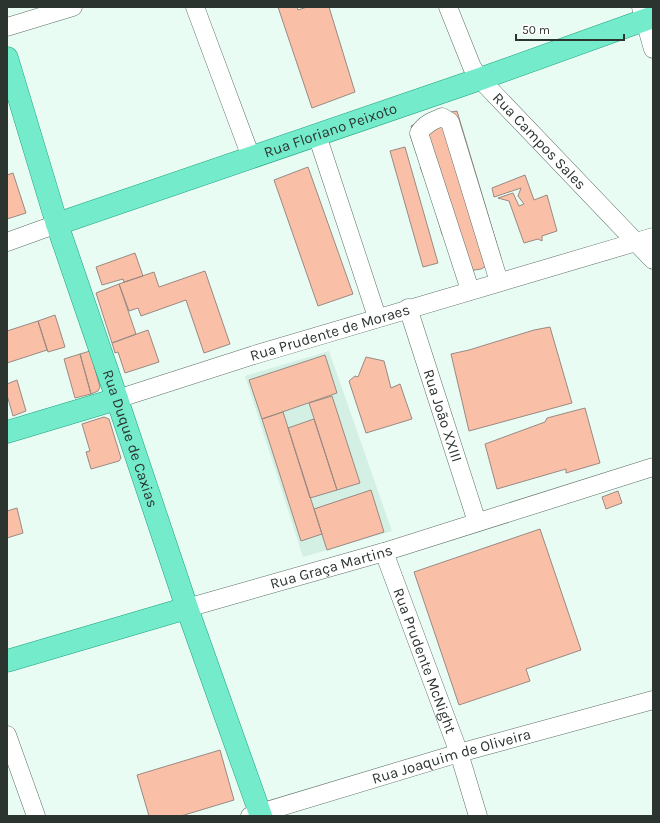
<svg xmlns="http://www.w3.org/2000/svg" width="660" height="823" viewBox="0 0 660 823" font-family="Karla,sans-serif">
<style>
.built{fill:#d4efe3}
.building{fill:#f9c0a7;stroke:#9a8982}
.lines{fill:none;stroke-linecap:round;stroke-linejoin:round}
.minor-casing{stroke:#5e6f67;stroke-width:19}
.major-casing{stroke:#1fa27e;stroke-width:23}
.minor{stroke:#fff;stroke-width:18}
.major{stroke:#74ebcb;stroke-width:22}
.labels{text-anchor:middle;stroke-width:4;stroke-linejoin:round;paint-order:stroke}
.street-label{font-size:15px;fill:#2c3430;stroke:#fff}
</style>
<rect width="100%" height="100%" fill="#e8fcf3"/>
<path class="built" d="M329,351L392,531L303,557L245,376Z"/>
<path class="building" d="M278,7H297L298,10L307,7H329L355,92L312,108Z
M457,111L501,258L481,269L456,273L446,240L442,234L429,188L420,167L424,164L417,155L410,135L413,132L411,126L433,115Z
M405,147L438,263L423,267L390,151Z
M308,167L353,294L318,306L274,180Z
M13,173L26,213L7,219V175Z
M525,175L534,200L547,195L557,231L542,236V241L538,239L524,243L509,201L498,198L513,193L519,206L524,204L518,196L521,188L494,197L492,188Z
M135,253L143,276L124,282L123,279L102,285L96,267Z
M205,271L230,344L204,353L186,300L141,316L138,308L129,311L119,284L154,272L159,287Z
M119,284L136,334L112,343L96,293Z
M55,315L65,347L48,352L38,321Z
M38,321L47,350L7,363V331Z
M550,327L572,403L469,431L451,354L469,350L534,330Z
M148,330L159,362L125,373L118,352L115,353L112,343Z
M90,351L100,387L98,391L91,394L80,354Z
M80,354L91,394L75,398L64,359Z
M325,355L337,393L262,419L249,380Z
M366,357L384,361L391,388L400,384L412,419L366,433L349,381L355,376L358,377Z
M17,380L26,411L13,416L7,395V384Z
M332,396L360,483L337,490L309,403Z
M585,408L600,463L566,473V469L497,489L485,444L545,422L547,418Z
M283,412L322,534L301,541L262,419Z
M104,417L109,419L121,458L119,461L91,469L86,452L90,451L82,424Z
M314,419L337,490L310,498L288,428Z
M371,490L384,532L327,550L314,509Z
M618,491L622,503L606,509L602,497Z
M17,508L23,533L7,538V511Z
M540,529L581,650L526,669L530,681L459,705L414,572Z
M220,750L234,800L181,816H149L137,775Z"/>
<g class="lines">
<g class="minor-casing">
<g id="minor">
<path d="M195,7L251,157"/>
<path id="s1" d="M448,7L472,67L480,79L653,260"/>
<path d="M641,7L653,49"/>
<path d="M7,27L73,7"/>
<path d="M317,135L377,317"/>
<path d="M7,242L57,224"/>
<path d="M470,290L419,133C425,124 432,121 442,117L450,122L499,282"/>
<path id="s2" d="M408,308L477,522"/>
<path id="s3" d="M117,399L254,355L653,237"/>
<path id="s4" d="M384,552L459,753L478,816"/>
<path id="s5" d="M187,608L384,552L653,467"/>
<path d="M7,735L36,816"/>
<path id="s6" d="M250,816L459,753L653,700"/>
</g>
</g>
<g class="major-casing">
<g id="major">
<path id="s7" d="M7,58L57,224L117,399L187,608L261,816"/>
<path id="s8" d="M57,224L480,79L653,17"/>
<path d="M7,432L117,399"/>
<path d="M7,661L187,608"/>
</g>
</g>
<use href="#minor" class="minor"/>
<use href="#major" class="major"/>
</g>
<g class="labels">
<g class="street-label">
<text dy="5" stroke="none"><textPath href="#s8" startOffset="289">Rua Floriano Peixoto</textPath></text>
<text dy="5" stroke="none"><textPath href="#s1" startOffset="165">Rua Campos Sales</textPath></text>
<text dy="5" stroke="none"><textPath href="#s3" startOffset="223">Rua Prudente de Moraes</textPath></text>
<text dy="5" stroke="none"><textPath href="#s2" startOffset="113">Rua João XXIII</textPath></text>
<text dy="5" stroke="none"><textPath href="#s7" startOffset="400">Rua Duque de Caxias</textPath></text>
<text dy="5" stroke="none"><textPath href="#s5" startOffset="150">Rua Graça Martins</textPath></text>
<text dy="5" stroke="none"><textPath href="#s4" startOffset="116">Rua Prudente McNight</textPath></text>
<text dy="5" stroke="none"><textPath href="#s6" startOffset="210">Rua Joaquim de Oliveira</textPath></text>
</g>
</g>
<rect width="660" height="823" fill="none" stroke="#2c3430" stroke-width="16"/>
<path d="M516 34v6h108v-6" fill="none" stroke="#2c3430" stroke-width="2"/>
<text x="522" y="34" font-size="12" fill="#2c3430" stroke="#ffffff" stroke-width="3" paint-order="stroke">50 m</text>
</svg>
